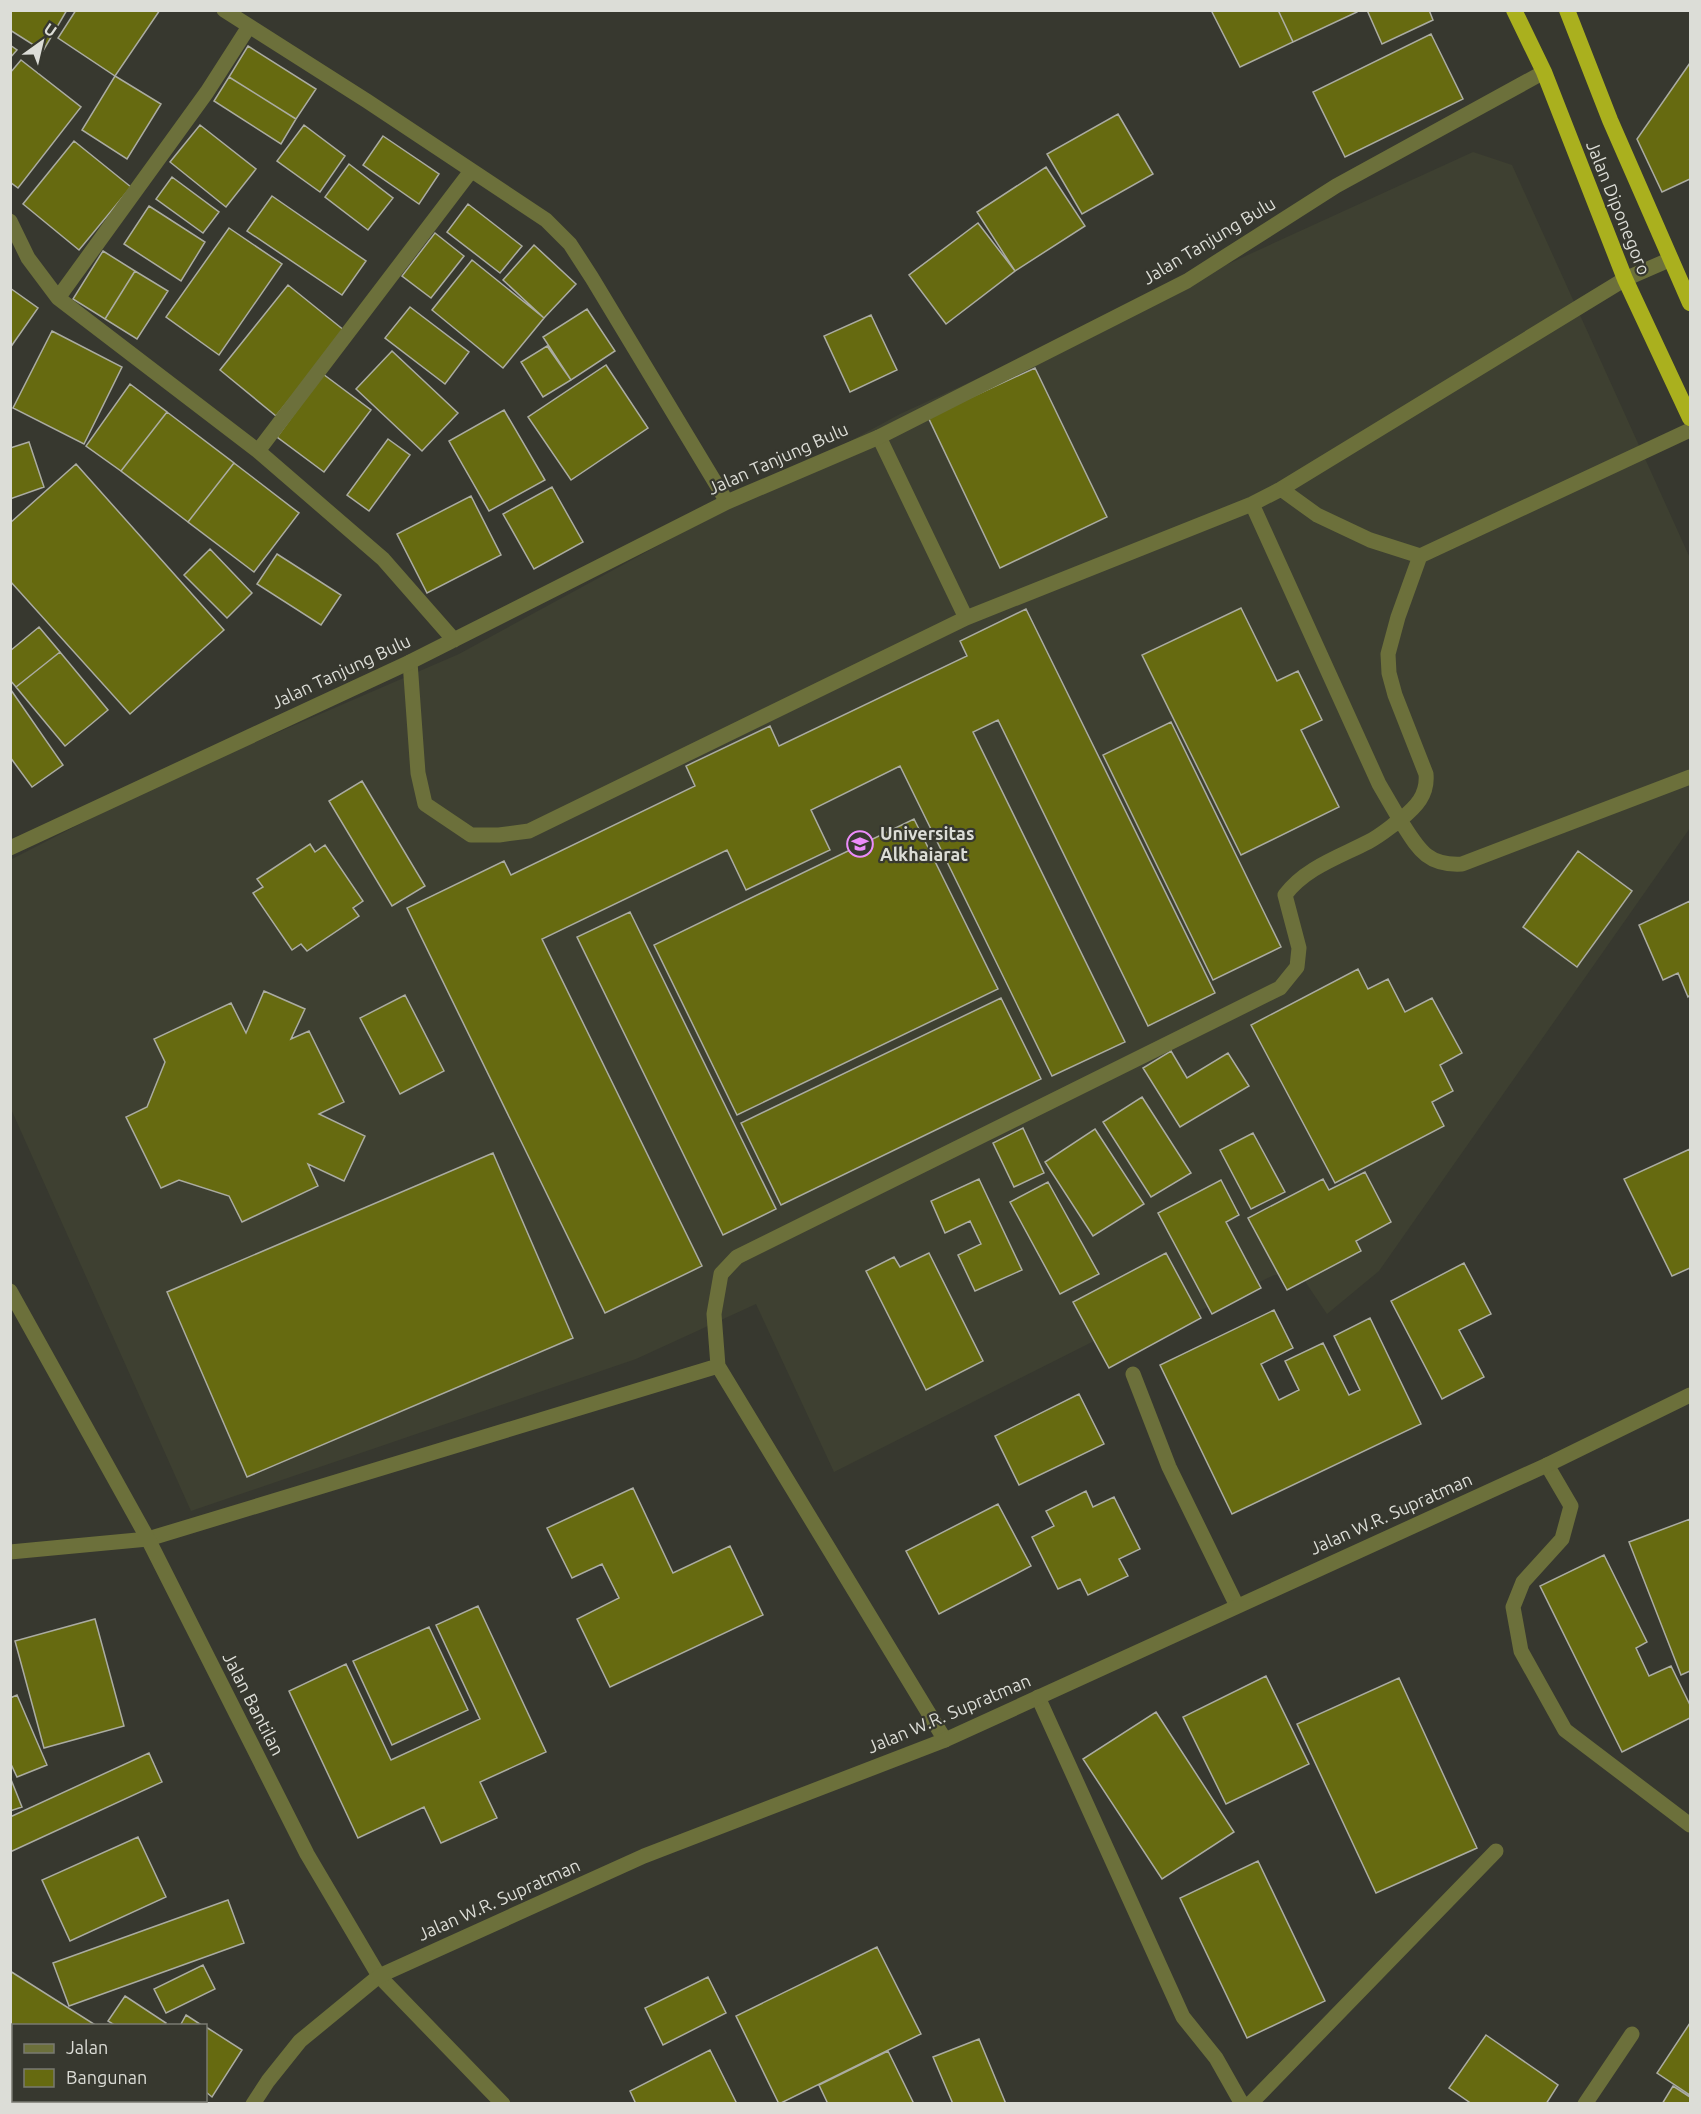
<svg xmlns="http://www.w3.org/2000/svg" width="1701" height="2114" viewBox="0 0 1701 2114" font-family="Ubuntu,sans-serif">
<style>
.built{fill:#3e4031}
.building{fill:#666a10;stroke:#abaca2;stroke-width:1.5}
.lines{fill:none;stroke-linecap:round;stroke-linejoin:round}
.service{stroke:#6c703b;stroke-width:15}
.minor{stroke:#6c703b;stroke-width:15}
.tertiary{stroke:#6c703b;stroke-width:15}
.trunk{stroke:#aab01e;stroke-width:16}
.labels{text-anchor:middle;stroke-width:4.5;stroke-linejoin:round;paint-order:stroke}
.street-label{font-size:18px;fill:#dcddd7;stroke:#37382f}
.poi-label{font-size:18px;font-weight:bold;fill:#dcddd7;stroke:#37382f;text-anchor:start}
</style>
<rect width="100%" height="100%" fill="#37382f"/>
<path class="built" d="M1473,152L1512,165L1690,558V828L1379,1271L1327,1314L1300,1274L1274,1275L1104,1357L1096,1340L834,1472L756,1304L636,1359L191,1511L11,1109L10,860L154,786L459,654L900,414Z"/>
<path class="building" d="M10,10H67L43,51L10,30Z
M76,10H160L115,76L58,38Z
M1211,10H1278L1293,42L1240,67Z
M1278,10H1357V12L1293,42Z
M1367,10H1429L1433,20L1382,44Z
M1431,34L1463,99L1345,157L1313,92Z
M10,45L17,50L10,58Z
M248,46L316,89L296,119L229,77Z
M21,60L81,107L18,188L10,182V73Z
M1690,63V179L1662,192L1637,139Z
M115,76L161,104L127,159L82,130Z
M229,77L296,119L281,144L214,101Z
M1118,114L1153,174L1082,214L1047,154Z
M200,125L256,169L226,207L170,162Z
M304,125L345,156L320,192L277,161Z
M383,136L439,174L419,204L363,165Z
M74,141L131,187L79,250L23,204Z
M349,164L393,198L368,230L325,197Z
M1046,167L1085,226L1015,271L977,212Z
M172,177L219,212L203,233L156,199Z
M272,196L366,261L342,295L247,231Z
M468,204L522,246L500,273L447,232Z
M149,206L205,242L181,281L124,244Z
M978,223L1015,271L946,324L909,275Z
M229,228L282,264L219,355L166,317Z
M435,233L464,256L431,298L402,276Z
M534,245L576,284L544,318L503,280Z
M103,251L135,271L105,319L73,299Z
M472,260L544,318L503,368L432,310Z
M135,271L168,291L137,339L105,319Z
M288,285L345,331L276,416L220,370Z
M10,288L38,308L10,348Z
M410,307L469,352L445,384L385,338Z
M587,309L615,351L571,380L543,337Z
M871,315L897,370L850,392L824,336Z
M52,331L122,367L84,444L13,408Z
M547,346L571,380L543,397L521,362Z
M392,351L458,413L422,451L356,389Z
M606,365L648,428L571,480L528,417Z
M1035,368L1107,517L1000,568L928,417Z
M323,374L371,410L324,472L277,437Z
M130,384L167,412L121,471L86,446Z
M504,410L545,480L489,511L449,441Z
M167,412L234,463L188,522L121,471Z
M388,439L410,455L369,511L347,495Z
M29,442L44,487L10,499V448Z
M234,463L299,513L254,572L188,522Z
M76,464L224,630L130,714L10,581V523Z
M552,487L583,542L534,569L503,514Z
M471,496L501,555L427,593L397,534Z
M210,549L252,593L227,618L184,575Z
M277,554L341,595L321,625L257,584Z
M1241,608L1277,681L1298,671L1322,720L1301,730L1339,807L1241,855L1142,655Z
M1026,609L1215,993L1148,1026L998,720L973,732L1125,1042L1052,1076L900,766L811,810L830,850L746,890L727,850L542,939L702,1266L605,1313L407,908L504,861L511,875L695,786L686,766L770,726L779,746L967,656L960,641Z
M39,627L60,652L16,687L10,680V651Z
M60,652L108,710L65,746L16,687Z
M11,690L63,765L32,787L10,757Z
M1171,722L1281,947L1213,980L1103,755Z
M362,781L425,886L392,906L329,801Z
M914,819L998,989L737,1115L654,945Z
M310,844L315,852L325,845L363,901L353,908L359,916L307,951L301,944L292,950L253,893L263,887L257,879Z
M1578,851L1632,891L1577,967L1523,927Z
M1690,901V995L1688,997L1678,973L1663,980L1639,925Z
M630,912L776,1209L723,1235L577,937Z
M1358,969L1368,989L1388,979L1405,1012L1432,998L1462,1053L1440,1065L1453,1091L1432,1102L1444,1126L1335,1183L1251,1025Z
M264,991L305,1009L291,1039L309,1031L344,1102L319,1114L365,1136L344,1181L308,1164L318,1186L242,1222L229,1196L179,1180L161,1188L126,1117L147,1107L165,1062L154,1039L231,1003L246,1033Z
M405,995L444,1071L400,1094L360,1018Z
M1001,998L1041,1079L781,1205L741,1123Z
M1171,1051L1187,1078L1228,1053L1249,1086L1180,1127L1143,1068Z
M1142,1097L1191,1173L1151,1197L1103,1122Z
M1023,1128L1044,1173L1014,1187L993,1143Z
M1095,1129L1144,1204L1093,1236L1045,1162Z
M1253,1133L1285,1192L1251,1209L1220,1150Z
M1690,1149V1268L1672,1276L1624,1179Z
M493,1153L573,1338L247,1477L167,1292Z
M1365,1172L1391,1222L1356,1241L1361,1251L1287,1290L1248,1218L1323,1179L1329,1190Z
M979,1179L1022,1270L975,1291L958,1255L981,1244L970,1221L945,1233L931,1201Z
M1221,1180L1239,1215L1226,1222L1261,1288L1212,1314L1158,1213Z
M1048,1182L1099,1274L1060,1294L1010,1202Z
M929,1253L983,1361L926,1390L866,1271L894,1257L900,1267Z
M1166,1253L1201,1318L1109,1368L1073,1302Z
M1464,1263L1491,1314L1459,1330L1484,1377L1442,1399L1391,1301Z
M1274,1310L1293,1348L1261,1364L1279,1400L1299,1390L1285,1361L1323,1343L1349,1395L1360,1390L1334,1336L1370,1318L1421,1424L1232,1514L1160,1365Z
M1079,1394L1104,1444L1019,1485L995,1436Z
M633,1488L673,1573L730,1546L763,1615L610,1687L577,1619L619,1598L602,1564L572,1578L547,1528Z
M1086,1491L1093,1507L1114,1497L1140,1549L1119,1559L1128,1576L1088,1595L1080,1579L1058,1589L1032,1537L1054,1526L1046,1511Z
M998,1504L1031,1566L939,1614L906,1551Z
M1690,1519V1671L1681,1675L1629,1542Z
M1604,1555L1647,1642L1636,1648L1649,1676L1671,1666L1690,1705V1718L1622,1752L1540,1586Z
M478,1606L546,1752L480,1782L497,1818L441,1843L424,1807L358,1838L289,1691L346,1664L391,1760L480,1719L436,1625Z
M95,1619L124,1726L44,1748L15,1641Z
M429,1627L468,1710L392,1745L353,1661Z
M1266,1676L1309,1764L1226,1804L1183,1717Z
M1399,1678L1477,1848L1376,1893L1297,1724Z
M17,1695L47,1765L17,1777L10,1762V1698Z
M1156,1712L1234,1832L1162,1879L1083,1759Z
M149,1753L162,1782L10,1852V1817Z
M10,1777L22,1807L10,1811Z
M138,1837L166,1897L70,1941L42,1880Z
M1258,1861L1325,2001L1247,2038L1180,1898Z
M228,1900L244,1943L69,2006L53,1963Z
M877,1947L921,2034L779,2104L736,2016Z
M203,1965L215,1989L166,2013L154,1989Z
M10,1971L97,2026H14V2100H59L58,2104H10Z
M708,1977L726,2013L663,2045L645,2008Z
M125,1996L166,2023L164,2026H116L108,2021Z
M186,2015L203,2026H180Z
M1690,2023V2095L1657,2073Z
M206,2027L242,2050L212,2097L206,2092Z
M1486,2035L1558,2085L1546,2104H1472L1449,2088Z
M979,2039L1006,2104H953L933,2057Z
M710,2050L737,2104H636L630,2091Z
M888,2051L914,2104H828L819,2085Z
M1673,2086L1690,2097V2104H1662Z
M172,2100H199L202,2102L170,2104Z"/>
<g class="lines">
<path class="service" d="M879,437L966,618
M1281,489L1317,515L1370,540L1420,556L1690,430
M1420,556L1398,617L1388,654L1389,673L1395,695L1426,774C1428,795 1416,807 1400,820C1418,848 1426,866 1462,864L1690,777
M410,662L418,773L425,804L471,835H499L529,831L966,618L1252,504L1281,489L1625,279L1671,259
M148,1539L718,1366
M945,1740L718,1366L714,1314L721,1274L737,1257L1280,988L1297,967L1299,948L1285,895C1305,868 1339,857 1368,842C1380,836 1390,827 1400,820L1379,784L1252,504"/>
<path class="minor" d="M224,10L367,101L546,220L570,244L592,278L727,502
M10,221L28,258L58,298L258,451L383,559L454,640
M58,298L207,92L248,28
M258,451L471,171
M10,848L410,662L727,502L879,437L1116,317L1187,281L1336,186L1544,72
M10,1291L148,1539L307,1854L379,1976L503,2104
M1133,1374L1169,1467L1237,1606
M1547,1465L1571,1506L1562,1539L1523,1582L1513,1607L1521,1651L1565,1730L1690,1825
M10,1552L148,1539
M1038,1697L1183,2017L1216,2058L1242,2104
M1250,2104L1496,1851
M1585,2104L1632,2034"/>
<path class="tertiary" d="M253,2104L268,2081L300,2041L379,1976L644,1856L945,1740L1547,1465L1690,1395"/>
<path class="trunk" d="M1514,10L1544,72L1625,279L1690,418
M1567,10L1610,120L1690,303"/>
</g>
<defs>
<g id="university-ring" transform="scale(1.35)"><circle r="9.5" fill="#37382f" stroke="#ec8cfa" stroke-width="1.5"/><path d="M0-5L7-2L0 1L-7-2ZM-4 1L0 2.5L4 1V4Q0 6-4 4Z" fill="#ec8cfa"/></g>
</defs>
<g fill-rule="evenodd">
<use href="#university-ring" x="860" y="844"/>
</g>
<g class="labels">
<g class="street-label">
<text transform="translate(1618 208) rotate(68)" y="6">Jalan Diponegoro</text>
<text transform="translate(1209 241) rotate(-31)" y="6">Jalan Tanjung Bulu</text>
<text transform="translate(778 459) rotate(-24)" y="6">Jalan Tanjung Bulu</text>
<text transform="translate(341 672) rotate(-25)" y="6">Jalan Tanjung Bulu</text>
<text transform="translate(1391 1514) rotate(-24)" y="6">Jalan W.R. Supratman</text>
<text transform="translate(253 1704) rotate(63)" y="6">Jalan Bantilan</text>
<text transform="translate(949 1714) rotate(-23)" y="6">Jalan W.R. Supratman</text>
<text transform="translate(499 1900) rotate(-24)" y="6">Jalan W.R. Supratman</text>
</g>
<g class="poi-label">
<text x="880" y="840">Universitas<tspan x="880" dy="21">Alkhaiarat</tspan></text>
</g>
</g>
<rect width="1701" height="2114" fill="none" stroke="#dcddd7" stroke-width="24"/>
<rect x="12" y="2024" width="195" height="78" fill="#37382f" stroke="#797a72" stroke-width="1.5"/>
<rect x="24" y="2044" width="30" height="9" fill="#6c703b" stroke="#797a72" stroke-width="1.5"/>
<text x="66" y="2054" font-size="18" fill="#dcddd7">Jalan</text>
<rect x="24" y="2069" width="30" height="18" fill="#666a10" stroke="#797a72" stroke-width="1.5"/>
<text x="66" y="2084" font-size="18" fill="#dcddd7">Bangunan</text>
<g transform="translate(42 42) rotate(34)" stroke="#37382f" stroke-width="4.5" paint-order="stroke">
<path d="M0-4.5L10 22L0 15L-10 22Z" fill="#dcddd7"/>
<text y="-9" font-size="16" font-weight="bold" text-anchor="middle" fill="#dcddd7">U</text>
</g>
</svg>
